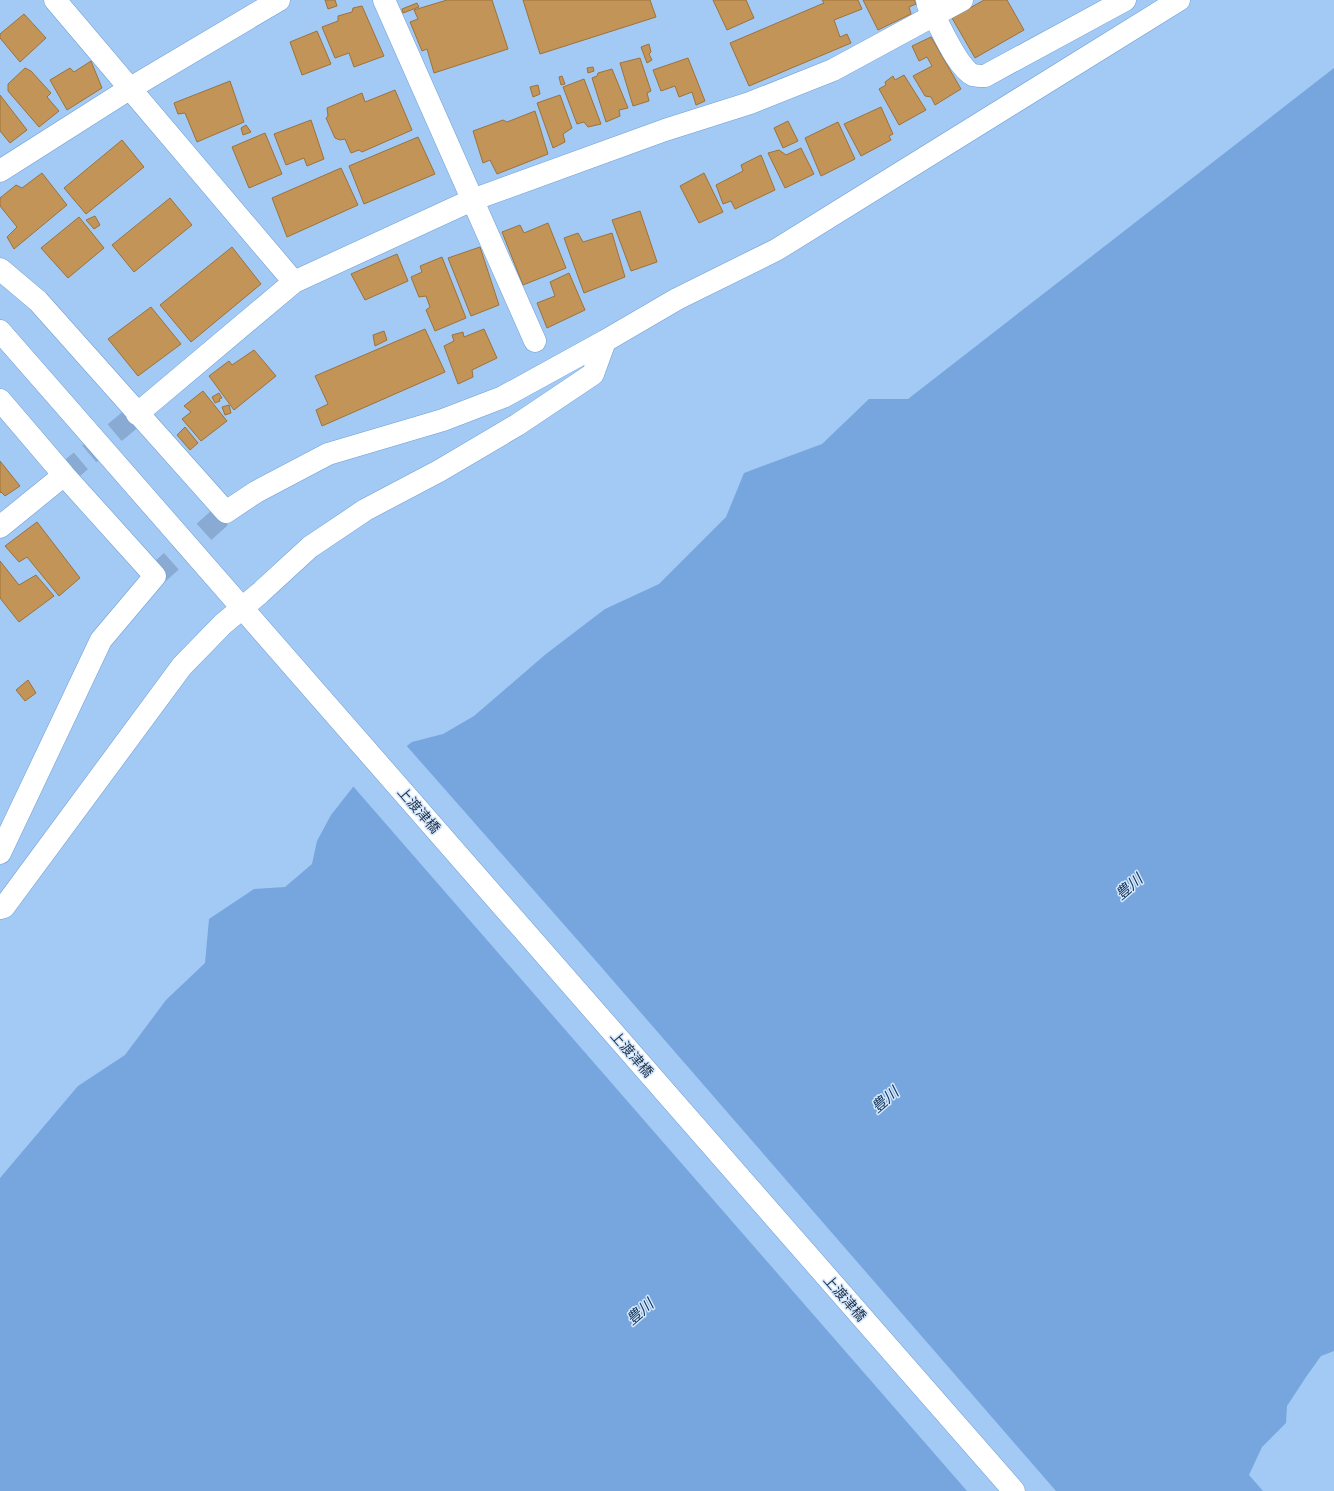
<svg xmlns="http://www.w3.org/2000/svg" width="1334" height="1491" viewBox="0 0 1334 1491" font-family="'Alegreya Sans','Noto Sans JP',sans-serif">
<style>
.water{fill:#76a6dd}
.pier{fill:#a3c9f5}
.building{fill:#c39458;stroke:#9d7238}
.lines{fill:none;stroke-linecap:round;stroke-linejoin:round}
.street-tunnel{stroke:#89abd3;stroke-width:22;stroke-dasharray:22 11;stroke-linecap:butt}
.street-casing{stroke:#71a0d4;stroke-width:23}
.secondary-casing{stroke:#71a0d4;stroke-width:23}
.street{stroke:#fff;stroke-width:22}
.secondary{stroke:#fff;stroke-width:22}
.labels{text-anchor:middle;stroke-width:3;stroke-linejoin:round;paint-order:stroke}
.street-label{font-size:14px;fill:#21344a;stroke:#d5e8fe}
.water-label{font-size:15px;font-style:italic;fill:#123559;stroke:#d5e8fe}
</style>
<rect width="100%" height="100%" fill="#a3c9f5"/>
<path class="water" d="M1334,68V1351L1321,1356L1306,1377L1287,1406L1286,1423L1262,1447L1249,1475L1263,1491H0V1178L78,1086L125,1055L166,1000L205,963L209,919L254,889L285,887L312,864L317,841L331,815L353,787L412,742L443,734L474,716L546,654L605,609L659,584L726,517L744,473L822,444L869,399H908Z"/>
<path class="pier" d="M405,744L596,961L1056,1491H967L352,785Z"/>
<path class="building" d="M325,0H335L337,6L328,9Z
M447,0H492L508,49L434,73L427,49L422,51L410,22L418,19L414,10Z
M523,0H650L656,17L540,54Z
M713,0H746L754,18L727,30Z
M822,0H858L862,9L834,20L840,37L847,34L851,43L749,86L730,43L824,3Z
M863,0H914L916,4L909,7L911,14L878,30Z
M984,0H1007L1024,30L975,58L952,18Z
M417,3L419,7L403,13L402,9Z
M362,6L384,56L354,67L349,53L335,58L322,27L338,21V16L352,12L353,8Z
M24,14L46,38L20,62L0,38V34Z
M317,31L331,64L302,75L290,42Z
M931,37L961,89L935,105L931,97L925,96L913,76L932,66L927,57L919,61L912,46Z
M649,44L651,52L649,54L652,60L647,63L641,47Z
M640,58L651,91L647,93L649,101L633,106L620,63Z
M688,58L705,101L696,105L692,92L679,97L675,86L661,91L653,70Z
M91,61L102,88L67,110L50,80L70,68L74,72Z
M593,67L594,71L588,73L587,68Z
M25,68L31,71L51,93L47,97L59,111L39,127L8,91V84Z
M612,69L628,108L619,110L620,116L606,122L592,78L597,76L598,73Z
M904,75L926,110L899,125L879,89L886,85L885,82L893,76L895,80Z
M562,76L565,84L561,85L559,77Z
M584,79L601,124L588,127L584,122L577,124L563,87Z
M230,81L244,122L197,142L185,113L178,114L174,103Z
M538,85L540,94L533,97L530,87Z
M395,90L412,130L362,152L359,150L351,153L345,139L340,140L335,138L326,118L328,116L327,108L362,93L365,102Z
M0,95L27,130L10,143L0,131Z
M560,95L572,128L563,134L565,142L553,148L537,103Z
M881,107L893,134L889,136L891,140L861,156L844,124Z
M535,111L548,154L497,174L490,160L483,163L473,131L503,120L507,122Z
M311,120L324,159L307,166L304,158L286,165L274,134Z
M788,121L798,141L783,148L774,128Z
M838,122L855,159L821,176L805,138Z
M246,125L251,132L243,135L241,128Z
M265,133L282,174L249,188L232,147Z
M418,137L435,174L364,204L349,166Z
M122,140L144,167L86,214L64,188Z
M801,148L814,174L785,188L768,153L779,150L786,155Z
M761,155L775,190L735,209L731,201L723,204L716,185L743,171L741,165Z
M341,168L358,205L287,237L272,198Z
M42,173L67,205L14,249L7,237L17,227L0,206V198L16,185L22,188Z
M704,173L723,212L699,223L680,186Z
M170,198L192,225L134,272L112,245Z
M640,211L657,262L631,271L612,220Z
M95,216L100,225L94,229L86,220Z
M79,217L104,248L68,278L41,248Z
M548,223L566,268L523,285L502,232L520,225L524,233Z
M578,233L583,242L612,233L625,277L584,293L564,238Z
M232,247L261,284L191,342L160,305Z
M480,247L499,305L471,316L448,258Z
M397,254L408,281L365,300L351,274Z
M442,257L466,318L435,331L426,310L430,307L426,296L419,297L411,277L422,272L420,266Z
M569,273L585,310L547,328L537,303L555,296L550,282Z
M151,307L181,344L138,376L108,339Z
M425,329L445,372L322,426L316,410L328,404L315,376Z
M484,329L497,358L472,370L473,377L458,384L444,346L454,341L452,335L463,332L464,337Z
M384,331L387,340L375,346L373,335Z
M254,350L276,376L234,410L209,376L229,361L232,365Z
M203,391L227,421L201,441L182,419L191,412L184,406Z
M219,393L222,398L219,399L220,401L215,403L212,397Z
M229,405L231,413L225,415L222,407Z
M185,427L198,443L190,450L177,435Z
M0,461L20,486L5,496L1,492L0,493Z
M37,522L80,578L59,596L27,557L19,562L5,546Z
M0,561L19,585L36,575L54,596L19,622L0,598Z
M28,680L36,693L25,701L16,690Z"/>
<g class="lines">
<path class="street-tunnel" d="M64,475L137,414
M155,576L226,512"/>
<g class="street-casing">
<path id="street" d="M55,0L294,282
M384,0L535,341
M927,0L928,5C939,22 956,67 973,75C977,76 981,76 985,76L1125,0
M0,171L129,89L279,0
M0,269L38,301L226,512L256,492L328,454L443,420L503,397L605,341L677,299L776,250L1179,0
M0,400L64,475L155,576L101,640L0,853
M137,414L294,282L472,200L665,130L750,103L833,70L962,0
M0,527L64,475
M0,908L4,907L182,666L223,624L260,593L310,547L365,510L439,471L517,425L593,374L605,341"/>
</g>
<g class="secondary-casing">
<path id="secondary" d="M0,331L1014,1491"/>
</g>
<use href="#street" class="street"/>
<use href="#secondary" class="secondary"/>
</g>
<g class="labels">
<g class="street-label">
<text transform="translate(419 810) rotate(49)" y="5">上渡津橋</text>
<text transform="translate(632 1054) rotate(49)" y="5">上渡津橋</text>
<text transform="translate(845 1298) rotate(49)" y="5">上渡津橋</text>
</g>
<g class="water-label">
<text transform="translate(1129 887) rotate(-41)" y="5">豊川</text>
<text transform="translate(885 1100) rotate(-41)" y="5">豊川</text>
<text transform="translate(640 1312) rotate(-41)" y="5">豊川</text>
</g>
</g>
</svg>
